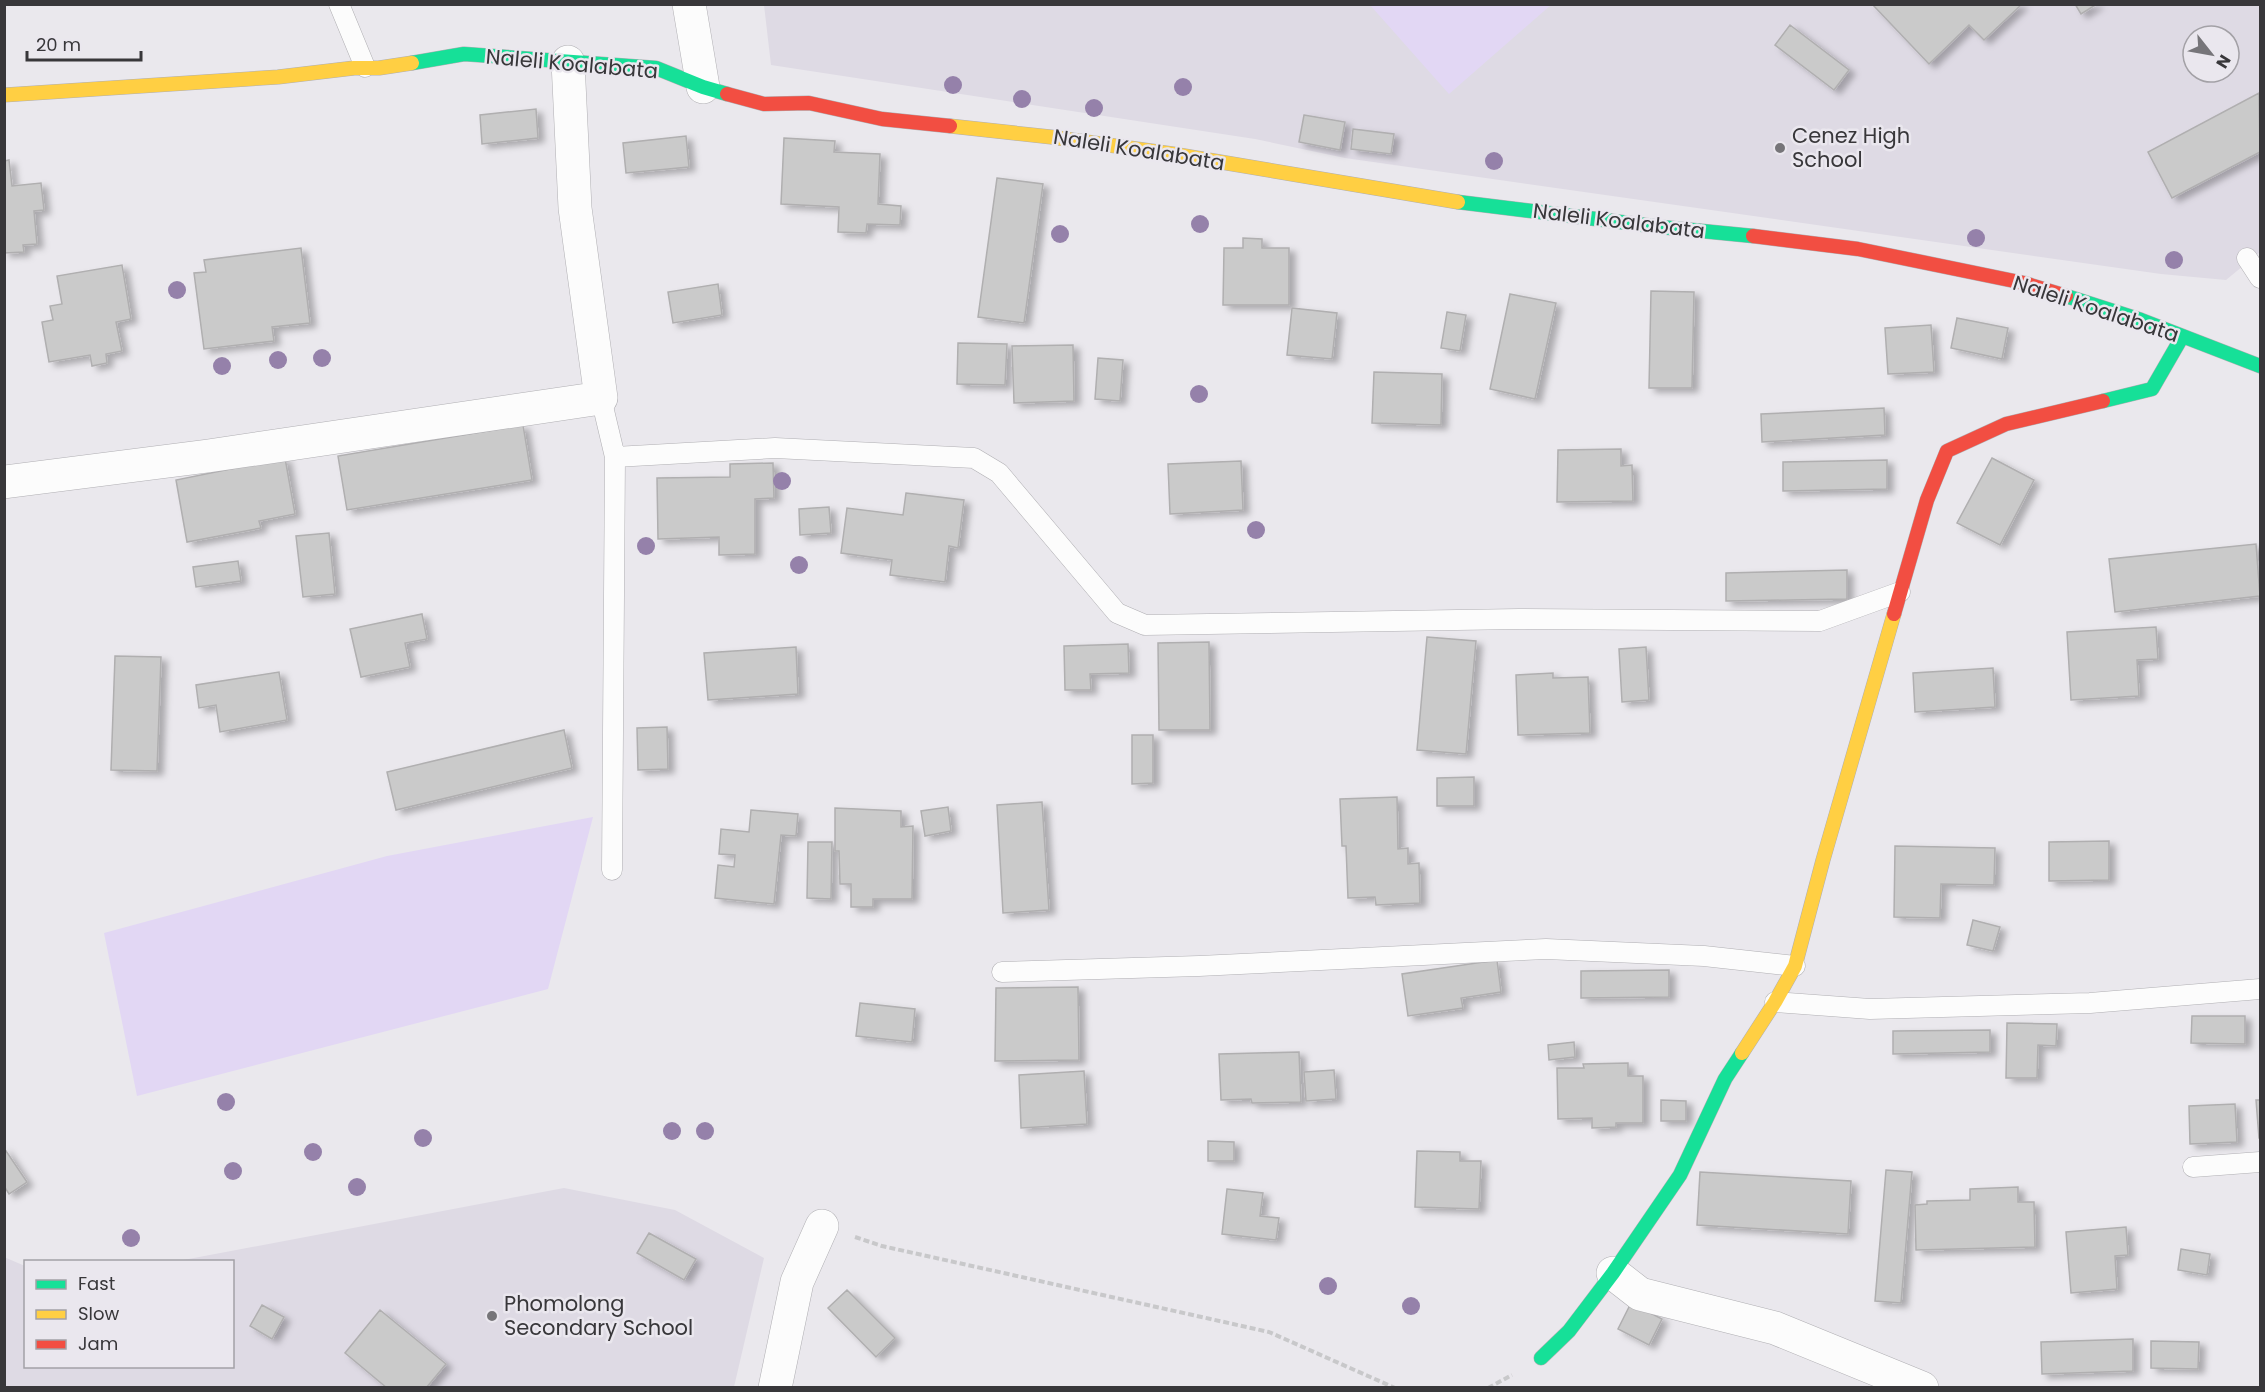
<svg xmlns="http://www.w3.org/2000/svg" width="2265" height="1392" viewBox="0 0 2265 1392" font-family="Poppins,sans-serif">
<style>
.built{fill:#dedae4;fill-rule:evenodd}
.green{fill:#e2d7f4}
.building{fill:#cacaca;stroke:#b0afb0;stroke-width:1.5;filter:url(#shadow)}
.lines{fill:none;stroke-linecap:round;stroke-linejoin:round}
.lane-casing{stroke:#b0afb3;stroke-width:21}
.street-casing{stroke:#b0afb3;stroke-width:34}
.fast-casing{stroke:#b0afb3;stroke-width:15}
.slow-casing{stroke:#b0afb3;stroke-width:15}
.jam-casing{stroke:#b0afb3;stroke-width:15}
.path{stroke:#c8c8ca;stroke-width:4;stroke-dasharray:6 3;stroke-linecap:butt}
.lane{stroke:#fcfcfc;stroke-width:20}
.street{stroke:#fcfcfc;stroke-width:33}
.fast{stroke:#16e098;stroke-width:14}
.slow{stroke:#ffcf43;stroke-width:14}
.jam{stroke:#f24e42;stroke-width:14}
.tree{fill:#9581aa}
.poi-dot{fill:#767579;stroke:#eae7ee;stroke-width:2}
.labels{text-anchor:middle;stroke-width:5;stroke-linejoin:round;paint-order:stroke}
.street-label{font-size:21px;fill:#38373a;stroke:#eae7ee}
.poi-label{font-size:21px;fill:#38373a;stroke:#eae7ee;text-anchor:start}
</style>
<defs>
<filter id="shadow"><feDropShadow dx="6" dy="4" stdDeviation="3" flood-color="#0004"/></filter>
</defs>
<rect width="100%" height="100%" fill="#eae8ed"/>
<path class="built" d="M764,5H2260V252L2226,280L2161,274L1345,158L1255,139L771,65ZM2193,36H2229V72H2193Z
M564,1188L675,1210L764,1258L734,1387L5,1388L4,1257L25,1266L26,1366H232V1262L178,1261Z"/>
<path class="green" d="M1370,5H1551L1449,94Z
M593,817L548,989L137,1096L104,933L387,856Z"/>
<path class="building" d="M1872,4H2021V5L1984,40L1969,25L1929,64Z
M2075,4H2097L2081,14Z
M1790,25L1849,70L1834,90L1775,45Z
M2259,93L2260,152L2172,198L2148,152Z
M536,109L538,138L482,144L480,115Z
M1304,115L1345,122L1340,150L1299,142Z
M1353,129L1394,134L1391,154L1351,149Z
M686,136L689,167L626,173L623,143Z
M784,138L835,141L834,152L880,154L878,204L901,206L900,225L867,224L866,233L838,232L839,207L781,204Z
M9,160L12,186L41,183L44,210L34,211L37,244L23,245L24,252L4,253V161Z
M997,178L1043,184L1024,323L978,317Z
M1243,238L1262,239V248H1289V305H1223L1224,248H1243Z
M301,248L310,323L272,327L274,341L204,349L194,273L206,272L204,260Z
M122,265L131,319L116,322L122,351L106,354L107,363L92,366L90,355L49,362L42,322L53,320L50,306L62,304L57,276Z
M718,284L722,315L673,323L668,292Z
M1651,291L1694,292L1692,388H1649Z
M1510,294L1556,303L1535,399L1490,389Z
M1292,308L1337,313L1332,359L1287,355Z
M1447,312L1466,315L1460,351L1441,348Z
M1957,318L2008,328L2002,359L1951,348Z
M1931,325L1934,372L1888,374L1885,328Z
M958,343L1007,344L1005,385L957,384Z
M1073,345L1074,401L1014,403L1012,346Z
M1098,358L1123,360L1120,401L1095,399Z
M1374,372L1442,374L1441,425L1372,423Z
M1884,408L1885,435L1762,442L1761,414Z
M523,425L532,480L347,510L338,456Z
M1621,449V466L1632,465L1633,501L1557,502L1558,450Z
M285,458L295,514L259,521L261,528L187,542L176,480Z
M1992,458L2034,480L2000,545L1957,523Z
M1887,460V489L1783,491V462Z
M1241,461L1243,510L1170,514L1168,464Z
M773,463L774,498L755,499V554L719,555V537L658,539L657,478L730,477V464Z
M906,493L964,500L958,548L949,546L945,582L890,575L892,560L841,553L847,508L903,515Z
M829,507L831,533L800,535L799,509Z
M329,533L335,594L303,597L296,536Z
M2256,544L2260,596L2115,612L2109,559Z
M238,561L241,581L196,587L193,567Z
M1847,570V599L1726,601V573Z
M422,614L427,639L405,643L410,667L361,677L350,629Z
M2156,627L2158,659L2137,660L2139,696L2071,700L2067,632Z
M1427,637L1476,641L1466,754L1417,750Z
M1209,642L1210,730H1159L1158,643Z
M1128,644L1129,673L1090,674L1091,690H1065L1064,646Z
M796,647L798,694L708,700L704,653Z
M1646,647L1649,700L1622,702L1619,649Z
M115,656L161,657L157,771L111,770Z
M1993,668L1995,707L1915,712L1913,673Z
M279,672L287,720L220,732L216,705L199,708L196,685Z
M1553,673V678L1588,677L1590,733L1518,735L1516,675Z
M667,727L668,769L638,770L637,728Z
M564,730L572,768L396,810L387,772Z
M1132,735H1153V783L1132,784Z
M1474,777V806H1437V778Z
M1397,797L1398,849L1408,848V864L1419,863L1420,903L1376,905L1375,897L1348,898L1346,846H1342L1340,799Z
M1042,802L1049,910L1003,913L997,805Z
M948,807L951,831L925,836L921,811Z
M835,808L901,811V827L913,826L912,899H873V907H851V884H840L839,851H835Z
M751,810L798,814L796,836L781,835L774,904L715,898L718,865L734,867L735,855L719,854L721,829L749,832Z
M2109,841V880L2049,881V842Z
M808,842H832L831,899L807,898Z
M1895,846L1995,848L1994,885L1941,884L1940,918L1894,917Z
M1973,920L2000,927L1993,951L1967,945Z
M1497,960L1501,992L1461,998L1463,1008L1408,1016L1402,974Z
M1669,970V997L1581,998V971Z
M1078,987L1079,1060L995,1061L996,988Z
M860,1003L915,1009L912,1042L856,1036Z
M2192,1016H2245V1044L2191,1043Z
M2007,1023L2057,1024L2056,1046L2038,1045L2037,1078H2006Z
M1990,1030V1052L1893,1054V1031Z
M1574,1042L1575,1057L1549,1060L1548,1045Z
M1299,1052L1301,1102L1252,1103L1251,1099L1221,1100L1219,1054Z
M1628,1063V1076H1643V1123H1616V1127L1592,1128V1118L1558,1119L1557,1068H1584L1583,1064Z
M1334,1070L1336,1099L1306,1101L1304,1072Z
M1084,1071L1087,1124L1021,1128L1019,1075Z
M1661,1100L1686,1101V1121H1661Z
M2256,1100H2260V1138H2259Z
M2235,1104L2237,1142L2190,1144L2189,1106Z
M1208,1141L1234,1142V1161H1208Z
M4,1148L27,1182L9,1194L4,1186Z
M1417,1151L1460,1152V1161H1481L1479,1209L1415,1207Z
M1886,1170L1912,1172L1901,1303L1875,1301Z
M1700,1172L1851,1181L1848,1234L1697,1225Z
M2018,1187V1202H2034L2035,1247L1916,1250L1915,1205L1927,1204V1201L1970,1200V1189Z
M1227,1189L1263,1193L1260,1216L1279,1218L1276,1240L1222,1234Z
M2126,1227L2128,1255L2115,1256L2117,1289L2071,1293L2066,1232Z
M649,1233L696,1259L684,1280L637,1253Z
M2181,1249L2210,1254L2207,1275L2178,1270Z
M847,1290L895,1338L876,1357L828,1308Z
M1631,1303L1662,1319L1649,1345L1618,1329Z
M262,1305L284,1317L272,1339L250,1326Z
M380,1310L446,1364L426,1388H387L345,1353Z
M2133,1339V1371L2042,1374L2041,1342Z
M2151,1341L2199,1342L2198,1369L2151,1368Z"/>
<g class="lines">
<g class="lane-casing">
<path id="lane" d="M339,4L365,67
M2247,258L2260,278
M601,398L615,457L775,448L974,458L999,473L1117,613L1145,625L1519,619L1820,621L1900,592
M612,870L615,457
M1002,972L1199,966L1546,949L1704,956L1795,966
M1775,1002L1870,1009L2090,1003L2260,989
M2193,1167L2260,1162"/>
</g>
<g class="street-casing">
<path id="street" d="M689,4L703,87
M4,482L208,456L601,398L575,208L568,62
M1613,1273L1640,1294L1775,1328L1922,1388
M775,1388L797,1282L822,1226"/>
</g>
<g class="fast-casing">
<path id="fast" d="M412,63L464,54L656,68L703,87L727,94
M1458,202L1661,227L1753,236
M2066,296L2141,320L2260,366
M2103,401L2152,389L2182,337
M1541,1358L1569,1331L1613,1273L1680,1175L1725,1079L1742,1053"/>
</g>
<g class="slow-casing">
<path id="slow" d="M4,95L278,77L354,68H379L412,63
M950,126L1051,137L1173,154L1458,202
M1742,1053L1775,1002L1795,966L1823,860L1894,614"/>
</g>
<g class="jam-casing">
<path id="jam" d="M727,94L764,104L809,103L882,119L950,126
M1753,236L1858,249L2024,283L2066,296
M1894,614L1927,500L1947,451L2006,424L2103,401"/>
</g>
<path class="path" d="M855,1237L882,1246L1269,1332L1395,1388
M1488,1388L1512,1375"/>
<use href="#lane" class="lane"/>
<use href="#street" class="street"/>
<use href="#fast" class="fast"/>
<use href="#slow" class="slow"/>
<use href="#jam" class="jam"/>
</g>
<g class="tree">
<circle cx="953" cy="85" r="9"/>
<circle cx="1183" cy="87" r="9"/>
<circle cx="1022" cy="99" r="9"/>
<circle cx="1094" cy="108" r="9"/>
<circle cx="1494" cy="161" r="9"/>
<circle cx="1200" cy="224" r="9"/>
<circle cx="1060" cy="234" r="9"/>
<circle cx="1976" cy="238" r="9"/>
<circle cx="2174" cy="260" r="9"/>
<circle cx="177" cy="290" r="9"/>
<circle cx="322" cy="358" r="9"/>
<circle cx="278" cy="360" r="9"/>
<circle cx="222" cy="366" r="9"/>
<circle cx="1199" cy="394" r="9"/>
<circle cx="782" cy="481" r="9"/>
<circle cx="1256" cy="530" r="9"/>
<circle cx="646" cy="546" r="9"/>
<circle cx="799" cy="565" r="9"/>
<circle cx="226" cy="1102" r="9"/>
<circle cx="672" cy="1131" r="9"/>
<circle cx="705" cy="1131" r="9"/>
<circle cx="423" cy="1138" r="9"/>
<circle cx="313" cy="1152" r="9"/>
<circle cx="233" cy="1171" r="9"/>
<circle cx="357" cy="1187" r="9"/>
<circle cx="131" cy="1238" r="9"/>
<circle cx="1328" cy="1286" r="9"/>
<circle cx="1411" cy="1306" r="9"/>
</g>
<g class="poi-dot">
<circle cx="1780" cy="148" r="6"/>
<circle cx="492" cy="1316" r="6"/>
</g>
<g class="labels">
<g class="street-label">
<text transform="translate(572 64) rotate(5)" y="7">Naleli Koalabata</text>
<text transform="translate(1139 150) rotate(9)" y="7">Naleli Koalabata</text>
<text transform="translate(1619 221) rotate(7)" y="7">Naleli Koalabata</text>
<text transform="translate(2096 309) rotate(18)" y="7">Naleli Koalabata</text>
</g>
<g class="poi-label">
<text x="1792" y="143">Cenez High<tspan x="1792" dy="24">School</tspan></text>
<text x="504" y="1311">Phomolong<tspan x="504" dy="24">Secondary School</tspan></text>
</g>
</g>
<rect width="2265" height="1392" fill="none" stroke="#38373a" stroke-width="12"/>
<rect x="24" y="1260" width="210" height="108" fill="#eae7ee" stroke="#a3a1a6" stroke-width="1.5"/>
<rect x="36" y="1280" width="30" height="9" fill="#16e098" stroke="#a3a1a6" stroke-width="1.5"/>
<text x="78" y="1290" font-size="18" fill="#38373a">Fast</text>
<rect x="36" y="1310" width="30" height="9" fill="#ffcf43" stroke="#a3a1a6" stroke-width="1.5"/>
<text x="78" y="1320" font-size="18" fill="#38373a">Slow</text>
<rect x="36" y="1340" width="30" height="9" fill="#f24e42" stroke="#a3a1a6" stroke-width="1.5"/>
<text x="78" y="1350" font-size="18" fill="#38373a">Jam</text>
<g transform="translate(2211 54) rotate(121)"><circle r="28" fill="#eae7ee" stroke="#a3a1a6" stroke-width="1.5"/>
<path d="M0-4.5L10 22L0 15L-10 22Z" fill="#767579"/>
<text y="-9" font-size="16" font-weight="bold" text-anchor="middle" fill="#38373a">N</text>
</g>
<path d="M27 51v9h114v-9" fill="none" stroke="#38373a" stroke-width="3"/>
<text x="36" y="51" font-size="18" fill="#38373a" stroke="#eae7ee" stroke-width="4.5" paint-order="stroke">20 m</text>
</svg>
